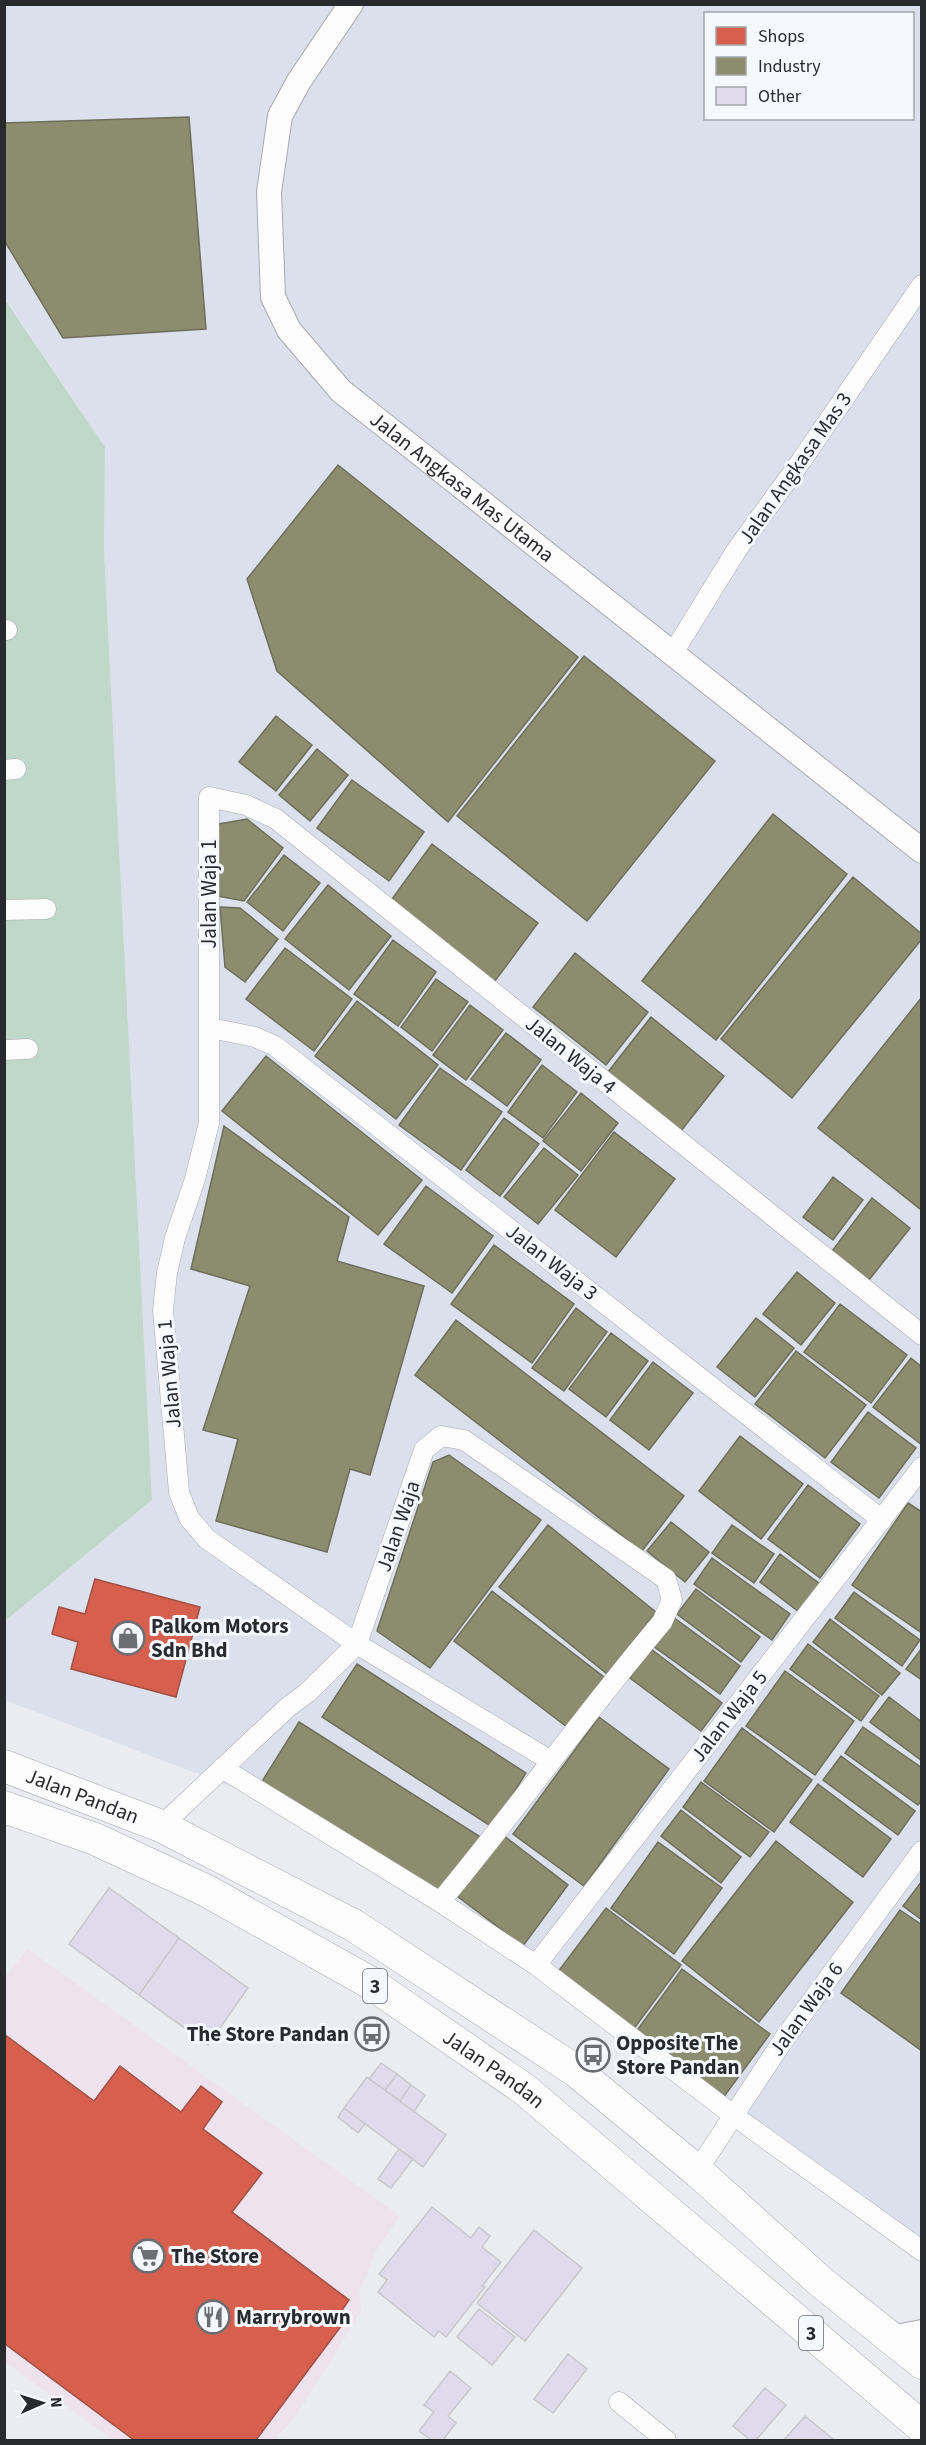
<svg xmlns="http://www.w3.org/2000/svg" width="926" height="2445" viewBox="0 0 926 2445" font-family="'Source Sans 3',sans-serif">
<style>
.commercial{fill:#ede2ed}
.built{fill:#dbe0ec;fill-rule:evenodd}
.green{fill:#c0d8c9}
.shops{fill:#d6604d;stroke:#a25044;stroke-width:1.5}
.industry{fill:#8c8c6e;stroke:#6e6f5b;stroke-width:1.5}
.building{fill:#e0dbec;stroke:#c7c7cc;stroke-width:1.5}
.lines{fill:none;stroke-linecap:round;stroke-linejoin:round}
.minor-casing{stroke:#a7a9ad;stroke-width:21}
.tertiary-casing{stroke:#a7a9ad;stroke-width:26}
.trunk-casing{stroke:#a7a9ad;stroke-width:33}
.minor{stroke:#fcfcfd;stroke-width:20}
.tertiary{stroke:#fcfcfd;stroke-width:24}
.trunk{stroke:#fcfcfd;stroke-width:32}
.labels{text-anchor:middle;stroke-width:6;stroke-linejoin:round;paint-order:stroke}
.shield{fill:#f5f8ff;stroke:#66686d;stroke-width:1.5}
.shield-label{font-size:20px;font-weight:bold;fill:#292a2e}
.street-label{font-size:21px;fill:#292a2e;stroke:#f5f8ff}
.poi-label{font-size:21px;font-weight:bold;fill:#292a2e;stroke:#f5f8ff;text-anchor:start}
</style>
<rect width="100%" height="100%" fill="#eaecf2"/>
<path class="commercial" d="M28,1949L400,2216L376,2251L359,2293L361,2312L298,2413L275,2440H113L5,2362V1976Z"/>
<path class="built" d="M4,5H921V2249L473,1931L240,1790L5,1700V1621L152,1500L104,549L105,447L5,298ZM706,14H912V118H706Z"/>
<path class="green" d="M4,298L105,447L104,549L152,1500L5,1621Z"/>
<path class="shops" d="M95,1579L200,1607L176,1697L71,1669L78,1642L52,1634L59,1607L85,1614Z
M4,2034L94,2101L120,2066L181,2112L201,2086L222,2102L203,2129L262,2173L232,2212L349,2300L338,2316L345,2321L256,2440H134L4,2343Z"/>
<path class="industry" d="M189,117L206,329L63,338L4,240V123Z
M338,465L578,657L448,822L277,671L247,579Z
M584,656L715,761L587,921L457,816Z
M276,716L312,745L276,791L239,762Z
M317,749L348,775L310,821L279,795Z
M352,780L424,832L389,881L317,828Z
M773,814L847,874L716,1040L642,981Z
M247,819L283,848L244,901L218,896L216,872L219,824Z
M432,844L538,923L495,981L389,903Z
M284,855L320,883L283,931L247,902Z
M853,877L922,934V939L792,1098L721,1039Z
M328,885L391,936L349,990L285,939Z
M220,907L240,908L278,939L245,982L225,967Z
M393,940L436,972L398,1026L354,994Z
M285,948L352,999L314,1051L246,999Z
M575,953L648,1012L606,1065L533,1007Z
M436,979L468,1002L432,1051L401,1027Z
M922,997V1207L920,1209L818,1128Z
M357,1001L438,1065L396,1119L315,1056Z
M470,1005L503,1030L466,1080L433,1055Z
M651,1017L724,1076L681,1131L608,1072Z
M506,1033L541,1060L507,1106L471,1079Z
M266,1056L422,1180L378,1235L222,1111Z
M542,1065L577,1092L543,1138L508,1112Z
M440,1068L502,1112L461,1170L399,1125Z
M581,1093L618,1123L581,1171L543,1141Z
M504,1118L539,1144L500,1196L466,1170Z
M224,1126L349,1217L337,1261L424,1286L370,1475L350,1469L327,1552L216,1521L238,1439L203,1430L250,1286L191,1269Z
M614,1132L675,1179L616,1257L555,1210Z
M544,1148L578,1175L538,1224L504,1197Z
M833,1177L863,1200L833,1240L803,1217Z
M426,1186L493,1236L452,1293L384,1244Z
M872,1198L910,1228L869,1280L832,1251Z
M494,1245L574,1304L532,1363L451,1304Z
M797,1272L835,1303L801,1345L763,1314Z
M840,1304L907,1355L871,1403L804,1352Z
M576,1308L607,1332L564,1391L532,1368Z
M756,1318L794,1348L755,1397L717,1367Z
M456,1320L684,1496L642,1551L415,1375Z
M611,1333L648,1361L606,1417L569,1389Z
M796,1351L866,1405L825,1458L755,1404Z
M911,1358L922,1367V1445L873,1407Z
M653,1362L693,1393L649,1450L610,1420Z
M868,1412L916,1448L879,1498L831,1462Z
M740,1436L803,1484L761,1539L699,1491Z
M449,1455L541,1520L430,1668L377,1631L433,1462Z
M808,1485L860,1524L820,1578L768,1539Z
M908,1503L922,1512V1633L852,1585Z
M671,1522L709,1552L685,1582L647,1551Z
M548,1525L656,1612L607,1674L499,1587Z
M732,1525L774,1554L754,1583L712,1553Z
M780,1554L820,1584L799,1612L760,1582Z
M712,1558L790,1614L772,1640L694,1584Z
M696,1589L760,1637L741,1662L677,1614Z
M492,1591L604,1677L567,1727L454,1641Z
M854,1592L920,1640L902,1666L835,1618Z
M673,1617L740,1666L720,1694L653,1646Z
M830,1619L900,1673L882,1695L813,1642Z
M808,1644L879,1696L861,1721L790,1669Z
M922,1648V1680L906,1669Z
M651,1649L722,1703L701,1731L630,1678Z
M357,1664L526,1773L492,1827L322,1717Z
M785,1671L854,1721L815,1775L746,1726Z
M889,1697L922,1722V1761L870,1722Z
M599,1717L669,1769L584,1886L513,1834Z
M299,1722L482,1838L437,1895L261,1783Z
M863,1727L922,1768V1800L918,1805L845,1753Z
M742,1728L812,1780L774,1832L704,1781Z
M841,1756L915,1811L898,1835L823,1780Z
M701,1782L769,1832L750,1857L683,1807Z
M818,1784L891,1839L863,1877L790,1822Z
M681,1810L741,1857L721,1883L661,1836Z
M503,1835L568,1885L523,1946L457,1896Z
M776,1841L853,1902L759,2022L682,1961Z
M658,1842L722,1888L674,1954L611,1908Z
M922,1881V1920L903,1906Z
M606,1908L681,1965L633,2030L557,1973Z
M900,1910L922,1925V2051L841,1993Z
M682,1969L770,2034L723,2098L635,2033Z"/>
<path class="building" d="M109,1888L179,1938L139,1995L69,1944Z
M179,1938L248,1988L208,2045L139,1995Z
M367,2022L387,2036L380,2046L360,2032Z
M381,2063L397,2074L385,2090L369,2079Z
M397,2074L411,2085L400,2101L385,2090Z
M367,2077L446,2135L423,2167L344,2108Z
M411,2085L425,2095L414,2112L400,2101Z
M344,2108L365,2124L358,2133L338,2117Z
M399,2149L413,2159L391,2188L378,2179Z
M432,2207L471,2238L479,2227L490,2236L482,2247L501,2262L482,2286L485,2287L446,2337L439,2331L434,2337L378,2292L387,2280L379,2274Z
M534,2230L582,2268L525,2341L477,2303Z
M479,2309L515,2337L492,2365L457,2337Z
M568,2354L587,2369L553,2413L534,2399Z
M450,2371L471,2388L448,2416L456,2423L443,2440H432L419,2431L434,2412L424,2405Z
M765,2388L786,2405L756,2440H750L733,2426Z
M805,2416L834,2440H784Z"/>
<g class="lines">
<g class="minor-casing">
<path id="minor" d="M4,630H7
M673,653L736,551L801,461L922,285
M4,770L16,769
M4,910L46,909
M210,1028L255,1037L275,1046L882,1520
M4,1050L28,1049
M551,1761L357,1644L207,1539L189,1518L179,1492L163,1310L167,1273L175,1238L195,1179L209,1123V797L246,805L276,819L922,1335
M222,1768L440,1902L536,1965L733,2115L922,2251
M161,1826L288,1707L307,1693L357,1644L424,1450L441,1436L464,1440L666,1579L672,1600L662,1622C585,1713 516,1811 440,1902
M536,1965L922,1467
M697,2171L784,2039L922,1851
M619,2402L666,2440"/>
</g>
<g class="tertiary-casing">
<g id="tertiary">
<path id="s1" d="M351,4L299,81L280,116L269,192L273,297L289,330L341,391L922,851"/>
<path d="M890,2338L922,2332"/>
</g>
</g>
<g class="trunk-casing">
<g id="trunk">
<path id="s2" d="M4,1766L161,1826L353,1925L576,2071L697,2171L821,2282L922,2363"/>
<path id="s3" d="M4,1807L95,1839L207,1891L369,1982L524,2089L922,2427"/>
</g>
</g>
<use href="#minor" class="minor"/>
<use href="#tertiary" class="tertiary"/>
<use href="#trunk" class="trunk"/>
</g>
<defs>
<g id="shop-ring" transform="scale(1.725)"><circle r="9.5" fill="#f5f8ff" stroke="#6d6e73" stroke-width="1.5"/><path d="M-5-2.5h2.3a2.7 3.5 0 0 1 5.4 0H5L5.5 6h-11ZM-1.5-2.5h3a1.5 2.3 0 0 0-3 0Z" fill="#6d6e73"/></g>
<g id="bus-ring" transform="scale(1.725)"><circle r="9.5" fill="#f5f8ff" stroke="#6d6e73" stroke-width="1.5"/><path d="M-5-6H5V4H4V6H2V4H-2V6H-4V4H-5ZM-3.5-4V0h7V-4ZM-3.5 1.2v1.5H-2V1.2ZM2 1.2v1.5H3.5V1.2Z" fill="#6d6e73"/></g>
<g id="supermarket-ring" transform="scale(1.725)"><circle r="9.5" fill="#f5f8ff" stroke="#6d6e73" stroke-width="1.5"/><path d="M-6-5.5h2.5l.6 2H6L4.5 2H-2.5L-4.4-4H-6ZM-1.5 3.2a1.3 1.3 0 1 0 .1 0ZM3 3.2a1.3 1.3 0 1 0 .1 0Z" fill="#6d6e73"/></g>
<g id="restaurant-ring" transform="scale(1.725)"><circle r="9.5" fill="#f5f8ff" stroke="#6d6e73" stroke-width="1.5"/><path d="M-5-6h1v4h1v-4h1v4h1v-4h1v5L-1.5 .5V6h-2V.5L-5-1ZM5-6V6H3V1.5H1.5Q1.5-4 5-6Z" fill="#6d6e73"/></g>
</defs>
<g fill-rule="evenodd">
<use href="#shop-ring" x="128" y="1638"/>
<use href="#bus-ring" x="372" y="2034"/>
<use href="#bus-ring" x="593" y="2055"/>
<use href="#supermarket-ring" x="148" y="2256"/>
<use href="#restaurant-ring" x="213" y="2317"/>
</g>
<g class="labels">
<g class="shield">
<rect x="363" y="1969" width="24" height="34" rx="4.5"/>
<rect x="799" y="2316" width="24" height="34" rx="4.5"/>
</g>
<g class="shield-label">
<text x="375" y="1993">3</text>
<text x="811" y="2340">3</text>
</g>
<g class="street-label">
<text transform="translate(795 468) rotate(-55)" y="7">Jalan Angkasa Mas 3</text>
<text dy="7" stroke="none"><textPath href="#s1" startOffset="586">Jalan Angkasa Mas Utama</textPath></text>
<text transform="translate(209 894) rotate(-90)" y="7">Jalan Waja 1</text>
<text transform="translate(571 1055) rotate(39)" y="7">Jalan Waja 4</text>
<text transform="translate(552 1262) rotate(38)" y="7">Jalan Waja 3</text>
<text transform="translate(169 1374) rotate(-95)" y="7">Jalan Waja 1</text>
<text transform="translate(398 1526) rotate(-71)" y="7">Jalan Waja</text>
<text transform="translate(729 1716) rotate(-52)" y="7">Jalan Waja 5</text>
<text dy="7" stroke="none"><textPath href="#s2" startOffset="84">Jalan Pandan</textPath></text>
<text transform="translate(806 2009) rotate(-54)" y="7">Jalan Waja 6</text>
<text dy="7" stroke="none"><textPath href="#s3" startOffset="558">Jalan Pandan</textPath></text>
</g>
<g class="poi-label">
<text x="151" y="1633">Palkom Motors<tspan x="151" dy="24">Sdn Bhd</tspan></text>
<text x="349" y="2041" text-anchor="end">The Store Pandan</text>
<text x="616" y="2050">Opposite The<tspan x="616" dy="24">Store Pandan</tspan></text>
<text x="171" y="2263">The Store</text>
<text x="236" y="2324">Marrybrown</text>
</g>
</g>
<rect width="926" height="2445" fill="none" stroke="#292a2e" stroke-width="12"/>
<rect x="704" y="12" width="210" height="108" fill="#f5f8ff" stroke="#a3a6ab" stroke-width="1.5"/>
<rect x="716" y="27" width="30" height="18" fill="#d6604d" stroke="#a3a6ab" stroke-width="1.5"/>
<text x="758" y="42" font-size="18" fill="#292a2e">Shops</text>
<rect x="716" y="57" width="30" height="18" fill="#8c8c6e" stroke="#a3a6ab" stroke-width="1.5"/>
<text x="758" y="72" font-size="18" fill="#292a2e">Industry</text>
<rect x="716" y="87" width="30" height="18" fill="#e0dbec" stroke="#a3a6ab" stroke-width="1.5"/>
<text x="758" y="102" font-size="18" fill="#292a2e">Other</text>
<g transform="translate(42 2403) rotate(87)" stroke="#f5f8ff" stroke-width="4.5" paint-order="stroke">
<path d="M0-4.5L10 22L0 15L-10 22Z" fill="#292a2e"/>
<text y="-9" font-size="16" font-weight="bold" text-anchor="middle" fill="#292a2e">N</text>
</g>
</svg>
